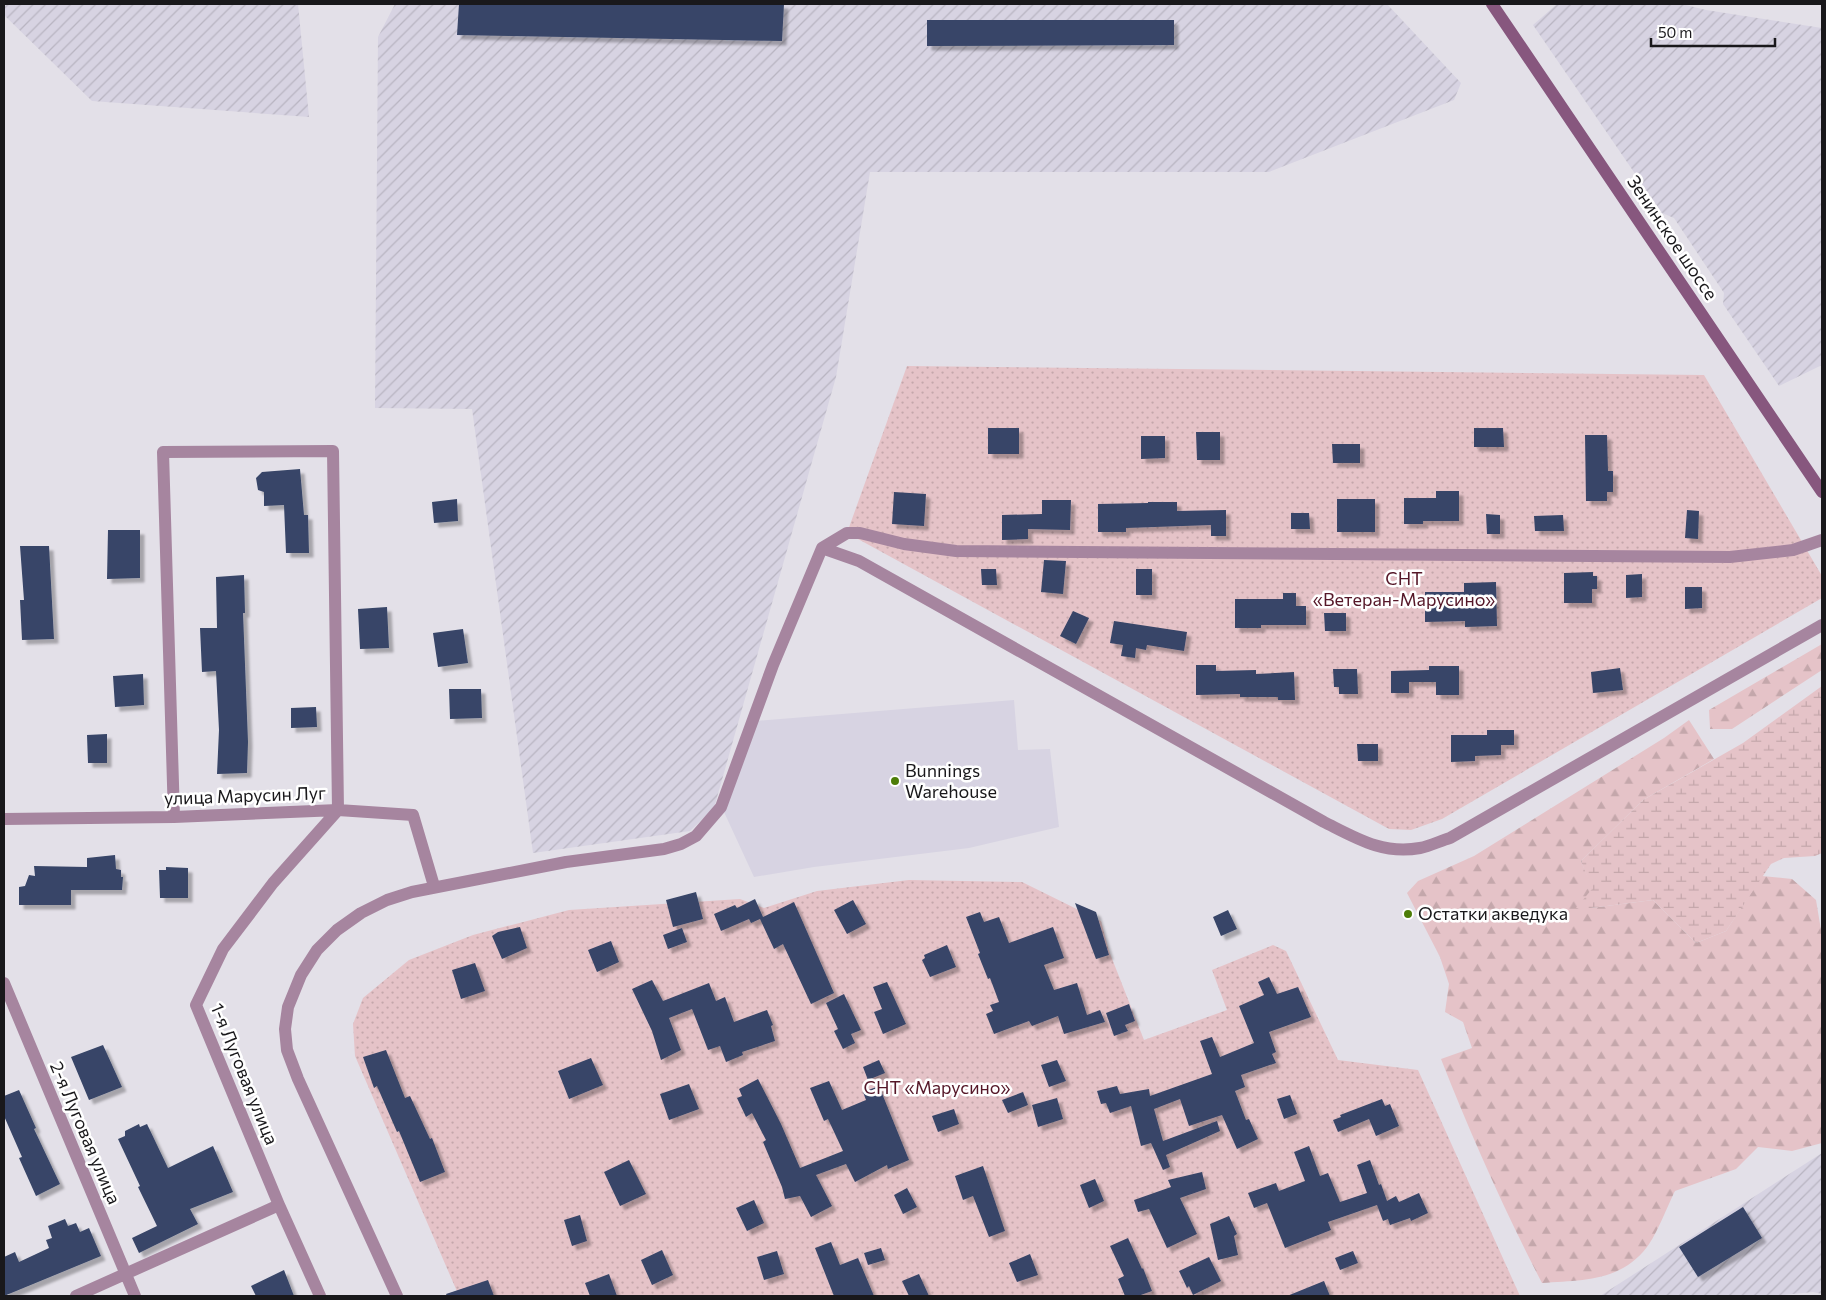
<svg xmlns="http://www.w3.org/2000/svg" width="1826" height="1300" viewBox="0 0 1826 1300" font-family="Commissioner,sans-serif">
<style>
.built{fill:#d7d3e2}
.industrial{fill:url(#industrial-furrows)}
.forest{fill:url(#forest-firs)}
.wetland{fill:url(#wetland-marsh)}
.park{fill:url(#park-dots)}
.building{fill:#374567;filter:url(#shadow)}
.lines{fill:none;stroke-linecap:round;stroke-linejoin:round}
.street{stroke:#a6859f;stroke-width:12}
.secondary{stroke:#87577e;stroke-width:12}
.poi-dot{fill:#4d7d08;stroke:#fff;stroke-width:2}
.labels{text-anchor:middle;stroke-width:5;stroke-linejoin:round;paint-order:stroke}
.street-label{font-size:18px;fill:#19181b;stroke:#fff}
.park-label{font-size:18px;fill:#551728;stroke:#fff}
.poi-label{font-size:18px;fill:#19181b;stroke:#fff;text-anchor:start}
</style>
<defs>
<pattern id="industrial-furrows" width="10" height="10" patternUnits="userSpaceOnUse" patternTransform="scale(1.25)"><rect width="10" height="10" fill="#d7d3e2"/><path d="M-1 1l2-2M0 10L10 0M9 11l2-2" fill="none" stroke="#b8b4c1"/></pattern>
<pattern id="forest-firs" width="22" height="20" patternUnits="userSpaceOnUse" patternTransform="scale(1.25)"><rect width="22" height="20" fill="#e5c3c8"/><path d="M5 1l3.5 6h-7zM16 11l3.5 6h-7z" fill="#c4a7ab"/></pattern>
<pattern id="wetland-marsh" width="20" height="14" patternUnits="userSpaceOnUse" patternTransform="scale(1.25)"><rect width="20" height="14" fill="#e5c3c8"/><path d="M1 5h8M5 5V1M11 12h8M15 12V8" fill="none" stroke="#c4a7ab"/></pattern>
<pattern id="park-dots" width="8" height="8" patternUnits="userSpaceOnUse" patternTransform="scale(1.25)"><rect width="8" height="8" fill="#e5c3c8"/><path d="M2 2h.1M6 6h.1" fill="none" stroke="#c4a7ab" stroke-width="1.8" stroke-linecap="round"/></pattern>
<filter id="shadow"><feDropShadow dx="4.5" dy="4.5" stdDeviation="1" flood-color="#0004"/></filter>
</defs>
<rect width="100%" height="100%" fill="#e3e0e8"/>
<path class="built" d="M1014,700L1018,750L1050,749L1059,827L969,848L814,867L754,877L724,812L756,721Z"/>
<path class="industrial" d="M4,4H298L309,117L92,101L4,15Z
M395,4H1387L1461,83L1454,100L1269,172H870L836,377L714,808L690,831L533,853L472,409L375,408L378,37Z
M1557,4H1682L1706,10L1822,28V365L1779,386L1723,304L1724,293L1674,218L1662,213L1533,25Z
M1822,1153V1294L1813,1292L1774,1296H1600Z"/>
<path class="forest" d="M1822,644V670L1732,729H1710L1709,710Z
M1689,720L1714,759L1643,800L1581,861L1593,889L1591,908L1653,900L1696,943L1726,931L1762,876L1792,879L1816,900L1821,930L1822,1143L1792,1151L1758,1147L1736,1169L1675,1191C1667,1207 1657,1234 1647,1247C1620,1282 1582,1280 1542,1283C1504,1210 1471,1135 1441,1059L1472,1048L1463,1022L1445,1012L1449,984L1440,957L1407,893L1418,881L1474,856L1664,738Z"/>
<path class="wetland" d="M1822,686V853L1815,856L1784,858L1771,864L1726,931L1696,943L1653,900L1591,908H1576L1592,889L1581,861L1643,800L1743,743Z"/>
<path class="park" d="M907,366L1704,375L1822,576V598L1442,819L1411,830L1389,829L847,533Z
M909,880L1022,882L1101,921L1109,951L1144,1040L1227,1010L1212,970L1273,945L1286,951L1338,1060L1418,1070L1520,1296H459L355,1056L353,1024L363,998L409,960L473,935L569,910L740,899L764,908L817,891Z"/>
<path class="building" d="M459,4H784L782,41L457,35Z
M927,20H1174V45L927,46Z
M988,428H1019V454H988Z
M1474,428H1503L1504,447H1474Z
M1196,432H1220V460H1197Z
M1585,435H1607L1608,471H1613V492H1607V501H1586Z
M1141,436H1165V458L1141,459Z
M1332,444H1360V463H1333Z
M300,469L304,515H308L309,553H286L284,505L264,506V492L258,490L256,478L262,472Z
M1436,491H1459V521H1423V524H1404V498H1436Z
M894,492L926,494L924,526L892,524Z
M457,499L458,521L434,523L432,502Z
M1337,499H1375V532H1337Z
M1042,500H1071L1070,530L1028,529V539L1002,540V515L1042,514Z
M1148,502H1177V511L1226,510V536H1211V525L1126,528V532H1098V504L1148,503Z
M1687,510L1699,511L1698,539L1685,538Z
M1291,513H1309L1310,529H1291Z
M1486,514L1500,515V534H1487Z
M1563,515L1564,531H1535L1534,516Z
M108,530H140V578L107,579Z
M20,546H49L54,639L22,640L20,600H24Z
M1044,560L1066,561L1063,594L1041,592Z
M981,569H996L997,585H982Z
M1136,569H1152V595H1136Z
M1593,572V576H1597V589H1592V603H1564V573Z
M1642,574V597L1626,598V575Z
M244,575L245,613H243L248,742L247,773L217,774L219,730L216,671L202,672L200,628H217L216,577Z
M1496,582L1497,626L1465,627V621L1425,622V592H1464V583Z
M1685,587H1702V608L1685,609Z
M1283,593H1296V606H1306V625H1261V628H1235V599H1283Z
M387,607L389,648L360,649L358,609Z
M1073,611L1089,618L1076,644L1060,636Z
M1324,613H1346V631H1325Z
M1114,621L1187,632L1184,651L1147,645L1146,650L1136,648L1135,658L1121,656L1123,645L1110,643Z
M463,629L468,663L438,667L433,633Z
M1196,665H1216V671L1256,670V674L1294,672L1295,700H1278V697H1240V694L1196,695Z
M1429,666H1459V695H1436V682H1409V693H1391V671L1429,670Z
M1620,668L1623,690L1593,693L1591,672Z
M1333,669H1357L1358,694H1339V687H1334Z
M143,674L144,705L115,707L113,676Z
M449,689H481L482,718L450,719Z
M316,707L317,727L291,728V708Z
M1487,730H1514V745H1501V755L1475,756V761L1451,762V735H1487Z
M107,734V763H88L87,735Z
M1357,744H1378V761H1358Z
M115,855L116,869L121,870V877H123L122,890H71V905H19V887L25,886L29,875L35,876L34,866L87,867V858Z
M166,867L188,868V898H160L159,870H166Z
M696,892L703,919L673,927L666,900Z
M755,899L763,917L794,902L834,993L811,1004L783,944L774,949L760,919L751,923L749,919L721,931L714,914L735,905L737,908Z
M853,900L866,924L847,934L834,910Z
M1075,903L1096,912L1109,955L1096,959Z
M1228,910L1237,929L1221,936L1213,917Z
M980,912L984,922L999,917L1009,943L1053,927L1064,958L1044,965L1054,990L1077,983L1087,1015L1100,1010L1105,1022L1064,1034L1058,1016L1032,1026L1029,1021L994,1034L986,1014L993,1011L990,1005L999,1002L990,978L988,979L978,954L980,953L966,917Z
M520,927L527,948L502,959L492,936L498,932Z
M682,928L687,942L668,949L663,935Z
M611,941L619,962L597,972L588,950Z
M947,945L956,967L930,977L922,960L925,958L924,955Z
M475,963L485,991L461,999L452,970Z
M1269,977L1277,994L1298,987L1311,1017L1269,1032L1276,1052L1272,1054L1276,1063L1241,1075L1245,1087L1235,1091L1246,1120L1249,1119L1258,1139L1237,1149L1222,1115L1189,1126L1180,1099L1154,1109L1163,1141L1217,1121L1220,1131L1166,1155L1170,1167L1163,1170L1151,1143L1141,1146L1131,1106L1110,1113L1106,1103L1101,1104L1097,1091L1117,1086L1120,1094L1149,1089L1150,1096L1212,1074L1200,1041L1212,1037L1220,1057L1254,1043L1239,1006L1264,995L1258,982Z
M652,980L663,1001L709,983L716,1001L725,997L734,1022L767,1010L773,1025L771,1026L775,1041L742,1052L743,1055L726,1062L720,1046L708,1050L692,1009L669,1018L681,1050L661,1060L652,1031L632,989Z
M887,982L906,1024L883,1034L874,1012L882,1009L873,987Z
M844,994L861,1030L851,1034L855,1043L843,1049L834,1031L838,1029L826,1003Z
M1129,1004L1135,1021L1125,1025L1128,1031L1114,1036L1106,1013Z
M103,1045L122,1087L89,1100L71,1057Z
M386,1050L405,1098L410,1096L430,1139L432,1138L445,1172L420,1182L399,1131L397,1132L377,1086L374,1088L363,1057Z
M591,1058L603,1085L569,1099L558,1071Z
M879,1060L885,1073L868,1080L863,1067Z
M1057,1060L1066,1081L1049,1087L1041,1065Z
M758,1079L781,1124L800,1168L843,1151L828,1119L824,1121L810,1088L829,1081L842,1110L866,1100L863,1092L879,1086L909,1160L888,1169L887,1165L855,1182L846,1164L816,1175L832,1206L811,1217L800,1196L785,1199L782,1187L763,1142L766,1140L752,1113L746,1117L737,1098L742,1096L739,1089Z
M689,1084L699,1109L669,1120L660,1094Z
M19,1090L36,1128L34,1129L60,1184L36,1196L19,1158L22,1157L4,1116V1096Z
M1023,1092L1028,1105L1008,1113L1002,1100Z
M1290,1095L1297,1114L1284,1119L1277,1099Z
M1057,1098L1063,1119L1038,1127L1032,1105Z
M1382,1099L1385,1106L1390,1104L1399,1126L1376,1136L1369,1119L1338,1132L1333,1120L1341,1117L1340,1115Z
M954,1109L959,1124L938,1132L932,1116Z
M139,1124L140,1127L147,1124L168,1168L213,1146L233,1192L190,1209L198,1224L139,1253L132,1238L157,1226L138,1187L140,1186L118,1139L125,1136V1131Z
M1309,1146L1320,1176L1328,1173L1340,1202L1367,1193L1357,1165L1370,1160L1379,1185L1381,1184L1387,1201L1396,1196L1399,1202L1419,1193L1428,1213L1411,1221L1410,1218L1390,1225L1388,1219L1383,1221L1377,1205L1328,1222L1331,1230L1285,1248L1267,1203L1254,1208L1248,1193L1276,1183L1279,1191L1305,1181L1294,1152Z
M629,1160L646,1194L620,1206L604,1172Z
M983,1166L1005,1231L989,1237L973,1196L963,1200L955,1176Z
M1202,1172L1206,1189L1180,1198L1197,1234L1167,1248L1149,1209L1138,1212L1134,1200L1171,1187L1168,1180Z
M1095,1179L1104,1201L1089,1208L1080,1185Z
M907,1188L917,1207L903,1214L894,1195Z
M754,1200L764,1223L747,1231L736,1208Z
M1743,1207L1762,1238L1698,1277L1679,1247Z
M580,1215L587,1241L572,1246L564,1220Z
M1229,1216L1237,1234L1234,1236L1238,1255L1218,1260L1210,1224Z
M65,1219L68,1226L76,1223L80,1232L89,1228L101,1256L4,1296V1257L15,1252L19,1262L49,1248L46,1240L52,1238L48,1226Z
M1128,1238L1142,1269L1143,1268L1152,1291L1138,1296H1125L1118,1279L1124,1276L1110,1246Z
M831,1242L840,1265L858,1258L874,1296H834L815,1248Z
M881,1248L885,1260L868,1265L864,1253Z
M662,1250L673,1275L652,1285L641,1260Z
M777,1251L784,1274L764,1280L757,1257Z
M1353,1251L1358,1263L1340,1270L1335,1258Z
M1030,1254L1038,1275L1017,1282L1009,1263Z
M1209,1257L1221,1281L1193,1295L1189,1286L1187,1288L1179,1271Z
M284,1270L294,1296H256L251,1286Z
M609,1274L617,1296H590L585,1283Z
M919,1274L929,1296H909L902,1281Z
M488,1280L494,1296H447L446,1294Z
M1324,1281L1330,1296H1287Z"/>
<g class="lines">
<path class="street" d="M822,548L859,561L1324,822C1356,838 1383,855 1420,848C1430,846 1440,841 1450,838L1822,625
M174,817L163,452L333,451L338,810L273,883L223,949L196,1005L279,1205L320,1296
M4,819L174,817L338,810L413,815L434,886
M4,983L135,1296
M76,1296L279,1205
M397,1296L298,1079L287,1050L285,1029L288,1007L301,975L317,950L337,930L361,913L387,900L412,892L566,862L664,849L681,844L696,836L721,807L773,665L822,548L847,533H860L904,544L956,551L1730,557L1793,550L1822,540"/>
<path class="secondary" d="M1492,4L1822,492"/>
</g>
<g class="poi-dot">
<circle cx="895" cy="781" r="5"/>
<circle cx="1408" cy="914" r="5"/>
</g>
<g class="labels">
<g class="street-label">
<text transform="translate(1672 238) rotate(56)" y="6">Зенинское шоссе</text>
<text transform="translate(245 796) rotate(-2)" y="6">улица Марусин Луг</text>
<text transform="translate(244 1074) rotate(68)" y="6">1-я Луговая улица</text>
<text transform="translate(85 1133) rotate(67)" y="6">2-я Луговая улица</text>
</g>
<g class="park-label">
<text x="1404" y="585">СНТ<tspan x="1404" dy="21">«Ветеран-Марусино»</tspan></text>
<text x="937" y="1094">СНТ «Марусино»</text>
</g>
<g class="poi-label">
<text x="905" y="777">Bunnings<tspan x="905" dy="21">Warehouse</tspan></text>
<text x="1418" y="920">Остатки акведука</text>
</g>
</g>
<rect width="1826" height="1300" fill="none" stroke="#19181b" stroke-width="10"/>
<path d="M1651 38v8h124v-8" fill="none" stroke="#19181b" stroke-width="2.5"/>
<text x="1658" y="38" font-size="15" fill="#19181b" stroke="#ffffff" stroke-width="4" paint-order="stroke">50 m</text>
</svg>
